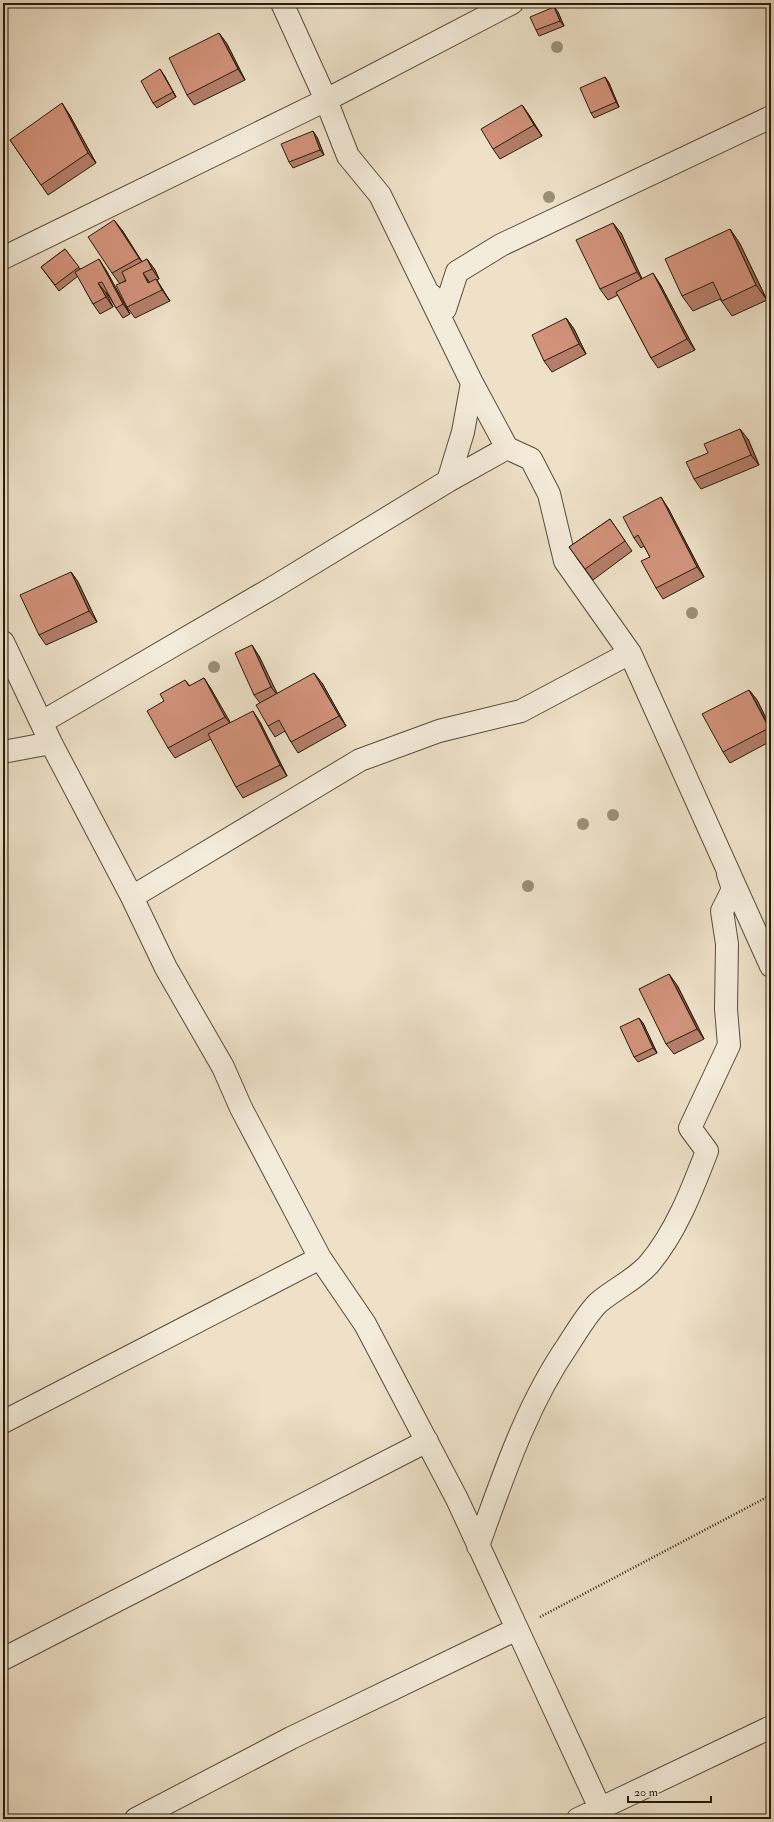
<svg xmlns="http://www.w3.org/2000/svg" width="774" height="1822" viewBox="0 0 774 1822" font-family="'IM FELL Double Pica',serif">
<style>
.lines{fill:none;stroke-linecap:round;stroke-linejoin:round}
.minor-casing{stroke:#594c3b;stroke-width:24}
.path{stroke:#271b0c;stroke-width:2.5;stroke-dasharray:1 2;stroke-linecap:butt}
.minor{stroke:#f4ecdb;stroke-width:22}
.tree{fill:#999077}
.wall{fill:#b57e6a;stroke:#271b0c}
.shaded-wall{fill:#936656;stroke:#271b0c}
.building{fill:#d2927b;stroke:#271b0c}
</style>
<rect width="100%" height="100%" fill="#eee1c8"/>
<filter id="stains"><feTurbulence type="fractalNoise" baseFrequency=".005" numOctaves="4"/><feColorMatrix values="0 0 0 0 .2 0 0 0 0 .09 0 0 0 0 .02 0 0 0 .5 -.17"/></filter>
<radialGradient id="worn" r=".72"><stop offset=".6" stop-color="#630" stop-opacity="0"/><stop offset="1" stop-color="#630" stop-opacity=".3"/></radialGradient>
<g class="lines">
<g class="minor-casing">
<path id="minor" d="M282,3L326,100L348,156L380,195L472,383L507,448L531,459L549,494L565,561L630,653L771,966
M3,258L326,100L512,3
M431,295L445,309L457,272L501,245L771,117
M448,481L463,432L472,383
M3,642L51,743L132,897L166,968L223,1067L241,1108L320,1258L365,1324L457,1499L605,1819
M42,722L274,587L448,481L507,448
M3,752L51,743
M132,897L360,760L439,731L521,711L630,653
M3,1422L320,1258
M478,1546C503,1477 526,1406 568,1345C577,1331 587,1314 598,1303C614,1289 635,1280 649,1264C676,1232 692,1190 707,1151L690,1128L729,1045L726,1009L727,944L722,911L733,889L728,874
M3,1659L427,1441
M136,1819L291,1738L517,1629
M578,1819L771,1727"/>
</g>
<path class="path" d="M540,1617L771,1495"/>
<use href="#minor" class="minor"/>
</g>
<g class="tree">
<circle cx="557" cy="47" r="6"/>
<circle cx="549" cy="197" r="6"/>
<circle cx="692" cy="613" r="6"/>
<circle cx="214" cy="667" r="6"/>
<circle cx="613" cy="815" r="6"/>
<circle cx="583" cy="824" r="6"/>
<circle cx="528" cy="886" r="6"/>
</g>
<path class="wall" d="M554,7L558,12L564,26L539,36L536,30Z
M219,33L227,44L245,80L194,105L187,95Z
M164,75L176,97L157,108L153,103Z
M605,77L609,83L619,107L594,118L591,113Z
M522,105L529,115L542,136L500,159L493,149Z
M69,114L96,163L48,195L10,140Z
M317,137L324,155L293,168L289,162Z
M730,229L740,244L767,300L732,316L720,299L693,311L682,296Z
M122,230L142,262L147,259L155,270L159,279L157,280L163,290L170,301L135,318L127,307L126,281V280L120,284L112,273Z
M621,233L642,279L660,284L695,350L658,368L651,358L618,295L608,300L600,289Z
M65,249L80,269L106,270L130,314L123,318L116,308L107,293H106L113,307L100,314L93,304L78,276L59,291L41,267Z
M566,318L574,329L586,354L552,372L544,361Z
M748,439L759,465L701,489L694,479Z
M668,508L704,577L663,599L656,588L650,557L644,546L641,548L634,538Z
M610,519L632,551L593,580L569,547Z
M71,572L78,582L97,622L46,645L39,635Z
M259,656L277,694L322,683L346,726L298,753L291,742L285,731L275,737L268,726L260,703L254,695Z
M204,678L211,689L230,723L260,722L287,776L243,798L236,787L211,739L175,758L168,748L164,701L185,680L190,686Z
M749,690L757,700L771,728V741L730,763L723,752Z
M677,985L704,1039L674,1054L666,1044Z
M643,1023L657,1053L638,1062L634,1057Z"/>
<path class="shaded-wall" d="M554,7L558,12L564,26L560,21Z
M219,33L227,44L245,80L238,69Z
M160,69L164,75L176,97L173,92Z
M605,77L609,83L619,107L616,102Z
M62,103L69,114L96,163L88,153Z
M522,105L529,115L542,136L534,125Z
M313,131L317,137L324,155L320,150Z
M114,220L122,230L146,268L139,258Z
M613,223L621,233L644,283L637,272Z
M730,229L740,244L767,300L756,285Z
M99,259L106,270L130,314L123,304Z
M147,259L155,270L159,279L152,269Z
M143,273L150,283H148Z
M653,273L660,284L695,350L687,339Z
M156,279L170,301L162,290Z
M98,283L106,293L113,307L106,297Z
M566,318L574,329L586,354L579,344Z
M740,429L748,439L759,465L751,455Z
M661,497L668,508L704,577L697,567Z
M71,572L78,582L97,622L89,611Z
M252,645L259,656L279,697L271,687Z
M314,673L322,683L346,726L339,716Z
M204,678L211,689L233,727L225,717Z
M749,690L757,700L771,728V730Z
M253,711L260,722L287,776L280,765Z
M669,974L677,985L704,1039L697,1029Z
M639,1018L643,1023L657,1053L653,1048Z"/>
<path class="building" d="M554,7L560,21L536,30L530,17Z
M219,33L238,69L187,95L169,58Z
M160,69L173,92L153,103L141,81Z
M605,77L616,102L591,113L580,88Z
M62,103L88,153L41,185L10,140Z
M522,105L534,125L493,149L481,129Z
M313,131L320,150L289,162L281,144Z
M114,220L139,258L112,273L88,237Z
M613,223L637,272L600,289L576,240Z
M730,229L756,285L722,301L713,282L682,296L665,259Z
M65,249L79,267L55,285L41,267Z
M99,259L123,304L116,308L102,282L98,283L106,297L93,304L75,272Z
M147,259L152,269L143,273L148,283L156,279L162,290L127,307L116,285L126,281L122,272Z
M653,273L687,339L651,358L616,292Z
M566,318L579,344L544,361L532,335Z
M740,429L751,455L694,479L686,462L708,453L704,444Z
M661,497L697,567L656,588L641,561L650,557L638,535L634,538L623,517Z
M610,519L625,541L585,569L569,547Z
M71,572L89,611L39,635L20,595Z
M252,645L271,687L254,695L235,653Z
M314,673L339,716L291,742L279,720L268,726L256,705Z
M204,678L225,717L168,748L147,711L164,701L160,694L185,680L189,686Z
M749,690L769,728L723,752L702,714Z
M253,711L280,765L236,787L208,734Z
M669,974L697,1029L666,1044L639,989Z
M639,1018L653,1048L634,1057L620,1027Z"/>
<rect width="774" height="1822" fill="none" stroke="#eee1c8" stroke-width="16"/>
<rect x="4" y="4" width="766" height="1814" fill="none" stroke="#271b0c" stroke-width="2"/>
<rect x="8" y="8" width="758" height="1806" fill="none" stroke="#271b0c"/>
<path d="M628 1796v6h83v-6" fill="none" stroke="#271b0c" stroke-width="2"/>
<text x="634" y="1796" font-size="12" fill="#271b0c" stroke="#f4ecdb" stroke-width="3" paint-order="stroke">20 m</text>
<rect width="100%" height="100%" filter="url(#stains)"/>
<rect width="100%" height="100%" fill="url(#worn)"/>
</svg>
